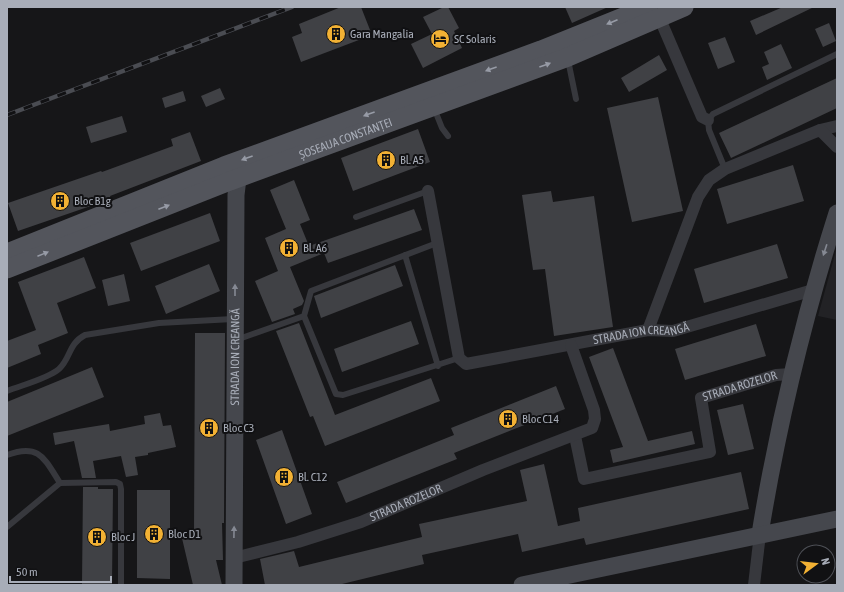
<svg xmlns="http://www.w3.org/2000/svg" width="844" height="592" viewBox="0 0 844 592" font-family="'Asap Condensed',sans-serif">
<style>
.built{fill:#222225}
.building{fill:#404145}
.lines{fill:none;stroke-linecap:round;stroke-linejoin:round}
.lane{stroke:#37383d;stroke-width:6}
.street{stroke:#37383d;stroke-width:12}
.secondary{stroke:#45474d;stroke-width:17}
.primary{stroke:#53555c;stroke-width:19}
.rail-casing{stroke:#4a4c52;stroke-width:4.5}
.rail{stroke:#111113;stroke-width:3;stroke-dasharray:9;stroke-linecap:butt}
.oneway{fill:#979ba6}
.oneway2{fill:#858993}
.labels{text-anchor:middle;stroke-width:4;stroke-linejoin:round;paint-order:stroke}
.poi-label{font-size:12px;fill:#a8adb8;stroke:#111113;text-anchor:start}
.street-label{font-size:12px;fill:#a8adb8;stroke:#111113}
</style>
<rect width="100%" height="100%" fill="#161618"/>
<path class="built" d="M837,247V320L818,316Z"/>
<path class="building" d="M341,7H361L372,35L301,62L292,37L302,33L299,24Z
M444,7H448L459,28L454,31L462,48L423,68L411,44L432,34L423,17Z
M565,7H608L572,23Z
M783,7H814L756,35L750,21Z
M829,23L836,41L823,47L815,29Z
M725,37L735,62L718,69L708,43Z
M781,44L792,68L767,80L762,67L769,64L764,52Z
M659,55L667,70L629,92L621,78Z
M837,78V108L731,158L719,133Z
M220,88L225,99L206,107L201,96Z
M183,91L186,101L165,108L162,98Z
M658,97L683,211L632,222L607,108Z
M122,116L127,132L91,143L86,127Z
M418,129L430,162L353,191L341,158Z
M190,132L201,161L110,196L111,199L18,231L8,203L101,171L102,172L173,146L171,139Z
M793,165L804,201L727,224L717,189Z
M294,180L310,220L300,224L309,246L414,209L422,230L328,263L324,253L290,267L304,301L302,305L293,309L295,314L272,322L255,281L278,271L265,238L286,229L270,190Z
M551,191L553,202L594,196L613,327L554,336L545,269L533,270L522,195Z
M210,213L220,241L141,271L130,243Z
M777,244L788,278L704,303L694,269Z
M84,257L96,288L57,303L68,333L38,345L41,354L7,368V341L36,330L18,282Z
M209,264L220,291L166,314L155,286Z
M395,265L403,286L321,318L314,296Z
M124,274L130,301L108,306L102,280Z
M411,321L419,344L342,372L334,349Z
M299,323L335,415L431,378L440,401L325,446L313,416L310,417L276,331Z
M756,324L766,356L685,380L675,349Z
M195,333H225L224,523H222L223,560H216L222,585H193L181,534L194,533Z
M613,348L648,441L692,431L695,444L613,463L610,450L623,447L589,357Z
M92,367L104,397L7,436V402Z
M556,386L565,409L454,453L457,459L346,503L337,482L454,435L451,428Z
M743,404L754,449L728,455L717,410Z
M160,413L163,426L171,425L176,447L148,453V455L135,457L138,475L126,477L121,456L93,461L96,478H82L74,441L55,445L53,433L109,424L110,431L145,424L144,416Z
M282,430L312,514L286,524L256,440Z
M544,464L558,526L580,521L578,508L741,472L749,509L586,545L584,538L522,552L518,534L422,555L424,564L338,585H265L260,559L294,551L299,567L422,537L419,524L527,501L520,470Z
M83,487H98V489H113L112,585H82Z
M137,490H170V579L137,578Z"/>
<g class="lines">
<path class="lane" d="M568,60L576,99
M434,108L442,128L448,136
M725,169L709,130L708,120L713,114L837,54
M356,217L428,191
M437,243L311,291L304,316L336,394L343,395L459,358
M405,255L438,366
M236,340L304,316
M7,391C22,385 47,379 59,369C71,358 68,344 85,335L159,323L233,319
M7,455C39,443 44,458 60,483
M7,527L60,483L116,482L120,484L121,489V585"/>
<g class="street">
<path d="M660,19L702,117L708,120"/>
<path d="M820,130L837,126"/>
<path id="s1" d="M428,191L459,358L466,364L648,330L673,331L813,290"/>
<path d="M648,330L698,197L709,180L725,169L820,130L837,147"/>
<path id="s2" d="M575,436L584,479L710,452L701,398L776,375L791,374"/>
<path id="s3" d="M234,558L298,542L361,522L483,470L592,428L595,419L594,410L571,345"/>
<path d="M754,585L760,534"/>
</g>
<g class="secondary">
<path d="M760,534C778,423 803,320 837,213"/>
<path id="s4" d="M234,585L236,195L238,178"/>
<path d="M522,585L837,519"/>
</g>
<g class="primary">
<path d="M7,253L224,166L541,50L648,7"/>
<path id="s5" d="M7,269L230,181L568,57L684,7"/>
</g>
<g class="rail-casing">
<path id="rail" d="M7,115L292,7"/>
</g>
<use href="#rail" class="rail"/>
</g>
<defs><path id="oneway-solid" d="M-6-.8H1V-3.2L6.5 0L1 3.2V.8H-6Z"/></defs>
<g class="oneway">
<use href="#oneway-solid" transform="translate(612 22) rotate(157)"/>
<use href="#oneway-solid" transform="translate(545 65) rotate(-20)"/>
<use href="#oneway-solid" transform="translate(491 69) rotate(160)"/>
<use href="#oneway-solid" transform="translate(369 114) rotate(160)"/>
<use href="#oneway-solid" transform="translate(247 158) rotate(160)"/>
<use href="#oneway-solid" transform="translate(164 207) rotate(-21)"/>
<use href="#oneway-solid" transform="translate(43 254) rotate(-22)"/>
</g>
<g class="oneway2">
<use href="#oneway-solid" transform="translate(825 250) rotate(108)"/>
<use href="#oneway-solid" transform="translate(235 290) rotate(-90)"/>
<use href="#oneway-solid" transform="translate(234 532) rotate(-89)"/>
</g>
<defs>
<g id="building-disc" transform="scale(1)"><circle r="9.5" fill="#f2b134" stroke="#111113"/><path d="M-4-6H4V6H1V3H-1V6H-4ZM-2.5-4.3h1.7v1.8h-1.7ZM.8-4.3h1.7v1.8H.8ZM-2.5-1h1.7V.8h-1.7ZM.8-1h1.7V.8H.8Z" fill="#111"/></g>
<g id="hotel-disc" transform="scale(1)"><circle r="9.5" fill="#f2b134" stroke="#111113"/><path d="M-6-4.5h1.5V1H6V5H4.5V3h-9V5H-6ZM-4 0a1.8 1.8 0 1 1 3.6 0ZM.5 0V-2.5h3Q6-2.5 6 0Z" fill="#111"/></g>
</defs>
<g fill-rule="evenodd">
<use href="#building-disc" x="336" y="34"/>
<use href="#hotel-disc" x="440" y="39"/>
<use href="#building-disc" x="386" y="160"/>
<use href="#building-disc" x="60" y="201"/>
<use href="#building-disc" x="289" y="248"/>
<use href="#building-disc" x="508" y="419"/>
<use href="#building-disc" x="209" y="428"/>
<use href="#building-disc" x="284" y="477"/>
<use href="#building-disc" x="154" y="534"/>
<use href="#building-disc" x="97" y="537"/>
</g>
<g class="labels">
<g class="poi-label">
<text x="350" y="38">Gara Mangalia</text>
<text x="454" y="43">SC Solaris</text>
<text x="400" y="164">Bl. A5</text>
<text x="74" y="205">Bloc B1g</text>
<text x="303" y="252">Bl. A6</text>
<text x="522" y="423">Bloc C14</text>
<text x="223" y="432">Bloc C3</text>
<text x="298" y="481">Bl. C12</text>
<text x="168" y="538">Bloc D1</text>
<text x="111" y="541">Bloc J</text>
</g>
<g class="street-label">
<text dy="4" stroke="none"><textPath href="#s5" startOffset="363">ȘOSEAUA CONSTANȚEI</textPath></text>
<text dy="4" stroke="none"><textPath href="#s1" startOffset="357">STRADA ION CREANGĂ</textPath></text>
<text dy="4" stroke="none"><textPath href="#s4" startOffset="228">STRADA ION CREANGĂ</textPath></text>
<text dy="4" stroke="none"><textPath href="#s2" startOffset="268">STRADA ROZELOR</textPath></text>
<text dy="4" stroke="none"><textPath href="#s3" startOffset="181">STRADA ROZELOR</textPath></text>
</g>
</g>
<rect width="844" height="592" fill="none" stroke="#a8adb8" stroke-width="16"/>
<g transform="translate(816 564) rotate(75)"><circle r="19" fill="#111113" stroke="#4d4f55"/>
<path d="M0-3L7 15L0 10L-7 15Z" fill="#f2b134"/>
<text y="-6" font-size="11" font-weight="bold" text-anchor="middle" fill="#a8adb8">N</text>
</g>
<path d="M10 576v6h101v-6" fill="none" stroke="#a8adb8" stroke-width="2"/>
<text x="16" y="576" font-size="12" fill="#a8adb8" stroke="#111113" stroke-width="3" paint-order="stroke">50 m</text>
</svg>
